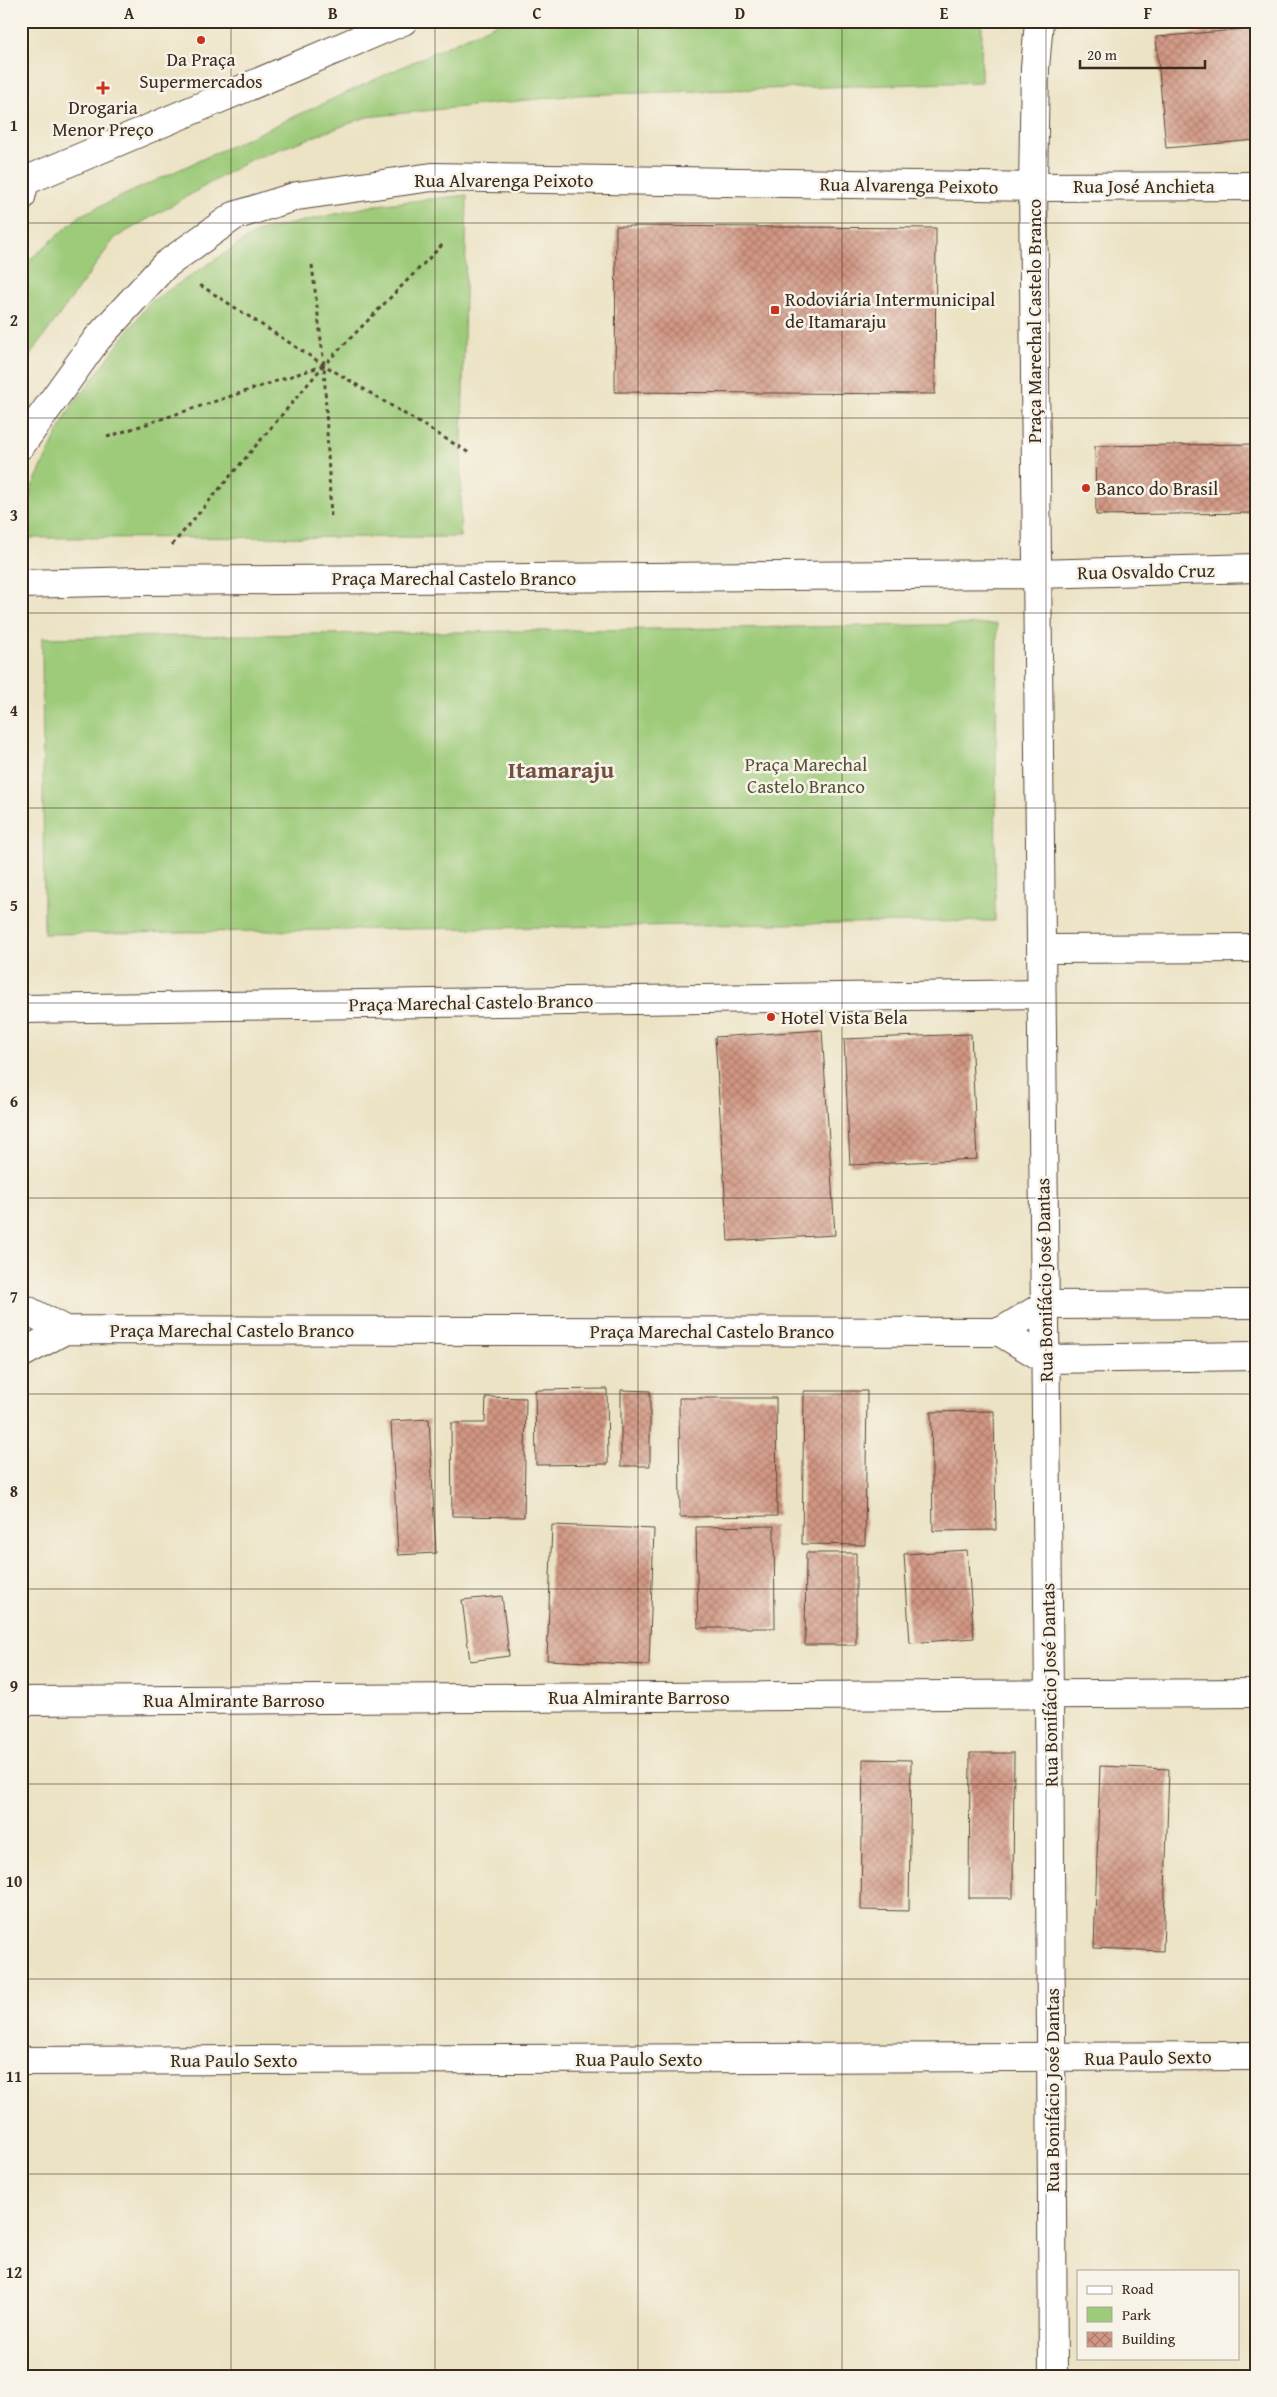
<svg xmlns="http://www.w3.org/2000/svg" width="1277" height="2397" viewBox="0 0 1277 2397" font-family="'Gentium Book Plus',serif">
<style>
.park{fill:#9dcb79;stroke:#6c7a4c}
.building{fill:url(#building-cross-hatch)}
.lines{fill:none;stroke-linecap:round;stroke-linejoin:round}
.minor-casing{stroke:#564637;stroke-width:30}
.primary-casing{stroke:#564637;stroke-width:30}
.path{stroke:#564637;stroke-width:3;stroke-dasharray:4 4;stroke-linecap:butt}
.minor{stroke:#fff;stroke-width:28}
.primary{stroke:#fff;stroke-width:28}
.grid{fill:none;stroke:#3b2a1e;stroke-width:1;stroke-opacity:0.55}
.poi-dot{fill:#c8321e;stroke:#f7f3e8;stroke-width:2}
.labels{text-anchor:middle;stroke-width:5;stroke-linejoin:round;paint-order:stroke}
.poi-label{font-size:19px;fill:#3b2a1e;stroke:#f7f3e8;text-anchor:start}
.street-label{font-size:19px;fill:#3b2a1e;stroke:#f7f3e8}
.park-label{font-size:19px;fill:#545235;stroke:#f7f3e8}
.district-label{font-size:24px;font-weight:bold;fill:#705041;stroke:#f7f3e8}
.neatline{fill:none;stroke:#3b2a1e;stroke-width:2}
.grid-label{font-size:16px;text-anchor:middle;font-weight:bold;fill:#3b2a1e}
</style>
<defs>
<pattern id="building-cross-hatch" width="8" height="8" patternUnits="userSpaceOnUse" patternTransform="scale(1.25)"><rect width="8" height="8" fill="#d29683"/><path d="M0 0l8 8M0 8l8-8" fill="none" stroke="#ac7b6b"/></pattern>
</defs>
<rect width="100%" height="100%" fill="#f7f3e8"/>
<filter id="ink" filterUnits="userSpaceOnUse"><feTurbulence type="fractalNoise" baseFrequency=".02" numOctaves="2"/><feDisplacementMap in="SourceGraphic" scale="10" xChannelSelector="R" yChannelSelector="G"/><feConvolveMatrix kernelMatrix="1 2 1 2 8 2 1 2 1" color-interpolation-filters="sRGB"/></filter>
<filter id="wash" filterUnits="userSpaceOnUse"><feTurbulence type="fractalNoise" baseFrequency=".0096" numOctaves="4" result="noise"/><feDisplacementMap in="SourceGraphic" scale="20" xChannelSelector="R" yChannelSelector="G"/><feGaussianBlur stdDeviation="1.12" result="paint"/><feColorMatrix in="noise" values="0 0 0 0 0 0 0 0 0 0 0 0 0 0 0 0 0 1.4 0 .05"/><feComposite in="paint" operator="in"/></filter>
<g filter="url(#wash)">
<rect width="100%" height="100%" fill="#ece3c5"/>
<path class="park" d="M502,21H982L981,82L576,95L367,117L250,160L115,238L23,365L26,263L81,215Z
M467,195L460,537L25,538L31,489L68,412L149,303L259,231L376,205Z
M997,624L995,921L44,934L42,638Z"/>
<g id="blocks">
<path class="building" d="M1256,28V140L1166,148L1156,37Z
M616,226L936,228L935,394L615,392Z
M1256,444V513L1096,515L1095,446Z
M822,1030L835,1235L728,1241L715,1037Z
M971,1034L977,1159L850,1165L844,1039Z
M607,1389L608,1464L536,1465L535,1390Z
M621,1390L650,1391V1466H621Z
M804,1391H867L865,1545L802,1544Z
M486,1397L526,1398L524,1517L452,1516L451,1423H485Z
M679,1398H776L777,1516L680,1517Z
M994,1411L996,1530L933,1531L931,1412Z
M429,1419L436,1553L398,1555L391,1421Z
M552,1525L654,1529L649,1665L547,1660Z
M774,1526L775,1628H698L696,1527Z
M967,1550L974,1638L910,1643L904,1554Z
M806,1553H856V1645H805Z
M502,1596L509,1656L470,1661L462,1600Z
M970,1753H1014L1013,1898H969Z
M863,1759L911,1760L909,1911L861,1910Z
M1100,1766L1169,1769L1163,1951L1094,1948Z"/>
</g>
</g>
<g filter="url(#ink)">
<use href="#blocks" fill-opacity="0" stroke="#564637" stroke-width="1"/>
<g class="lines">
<g class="minor-casing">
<path id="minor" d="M21,584L142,581L1036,574L1256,568
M1041,949L1256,948
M21,1009L1041,994
M21,1307L65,1330L1000,1332
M1000,1332L1045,1305L1256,1304
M1000,1332L1045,1359L1256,1356
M21,1354L65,1330
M21,1701L1256,1693
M21,2061L1256,2056
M1053,2376L1049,1695L1033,187L1256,186"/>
</g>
<g class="primary-casing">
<path id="primary" d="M21,197L25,181L403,21
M21,445L97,339L164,266L234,216L297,196L432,177L1033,187L1035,68L1039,21"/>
</g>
<path class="path" d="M312,265L324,365L331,519
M200,285L324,365L471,454
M107,437L322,366
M172,545L324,365L443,244"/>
<use href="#minor" class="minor"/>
<use href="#primary" class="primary"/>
</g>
</g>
<path class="grid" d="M231,21V2376M435,21V2376M638,21V2376M842,21V2376M1046,21V2376M21,223H1256M21,418H1256M21,613H1256M21,808H1256M21,1003H1256M21,1198H1256M21,1394H1256M21,1589H1256M21,1784H1256M21,1979H1256M21,2174H1256"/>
<g class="poi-dot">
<circle cx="201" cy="40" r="5"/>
<path d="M100.5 80.5h5v5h5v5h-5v5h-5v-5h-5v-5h5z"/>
<rect x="770" y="305" width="10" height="10" rx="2.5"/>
<circle cx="1086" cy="488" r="5"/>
<circle cx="771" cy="1017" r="5"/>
</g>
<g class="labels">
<g class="poi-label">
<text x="201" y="66" text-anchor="middle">Da Praça<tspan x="201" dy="22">Supermercados</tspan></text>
<text x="103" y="114" text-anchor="middle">Drogaria<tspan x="103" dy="22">Menor Preço</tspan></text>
<text x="785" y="306">Rodoviária Intermunicipal<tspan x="785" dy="22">de Itamaraju</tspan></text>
<text x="1096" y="495">Banco do Brasil</text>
<text x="781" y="1024">Hotel Vista Bela</text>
</g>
<g class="street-label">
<text x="504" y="187">Rua Alvarenga Peixoto</text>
<text transform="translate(909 185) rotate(1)" y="7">Rua Alvarenga Peixoto</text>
<text x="1144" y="193">Rua José Anchieta</text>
<text transform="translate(1034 321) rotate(-90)" y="7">Praça Marechal Castelo Branco</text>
<text transform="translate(1146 571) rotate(-1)" y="7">Rua Osvaldo Cruz</text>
<text x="454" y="585">Praça Marechal Castelo Branco</text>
<text transform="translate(471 1002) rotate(-1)" y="7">Praça Marechal Castelo Branco</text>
<text transform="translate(1044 1280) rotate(-91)" y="7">Rua Bonifácio José Dantas</text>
<text x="232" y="1337">Praça Marechal Castelo Branco</text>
<text x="712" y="1338">Praça Marechal Castelo Branco</text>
<text transform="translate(1049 1685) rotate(-91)" y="7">Rua Bonifácio José Dantas</text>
<text x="639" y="1704">Rua Almirante Barroso</text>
<text x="234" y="1707">Rua Almirante Barroso</text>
<text transform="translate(1148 2057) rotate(-1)" y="7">Rua Paulo Sexto</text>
<text x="639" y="2066">Rua Paulo Sexto</text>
<text x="234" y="2067">Rua Paulo Sexto</text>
<text transform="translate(1052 2090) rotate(-90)" y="7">Rua Bonifácio José Dantas</text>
</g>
<g class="park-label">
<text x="806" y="771">Praça Marechal<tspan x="806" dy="22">Castelo Branco</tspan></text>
</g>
<g class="district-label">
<text x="561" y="778">Itamaraju</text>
</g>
</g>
<rect width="1277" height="2397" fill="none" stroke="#f7f3e8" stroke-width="55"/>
<rect x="1077" y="2270" width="162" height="90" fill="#f7f3e8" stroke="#aca397"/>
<rect x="1087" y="2286" width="25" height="8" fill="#ffffff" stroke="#aca397"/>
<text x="1122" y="2294" font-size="15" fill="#3b2a1e">Road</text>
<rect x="1087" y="2307" width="25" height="15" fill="#9dcb79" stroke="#aca397"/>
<text x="1122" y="2320" font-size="15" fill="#3b2a1e">Park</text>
<rect x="1087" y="2332" width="25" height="15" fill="url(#building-cross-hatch)" stroke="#aca397"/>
<text x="1122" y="2344" font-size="15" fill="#3b2a1e">Building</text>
<path d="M1080 60v8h125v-8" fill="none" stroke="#3b2a1e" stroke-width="2.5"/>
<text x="1087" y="60" font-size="15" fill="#3b2a1e" stroke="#f7f3e8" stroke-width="4" paint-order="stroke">20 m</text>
<rect x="28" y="28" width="1222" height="2342" class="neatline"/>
<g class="grid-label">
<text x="129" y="19">A</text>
<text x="333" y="19">B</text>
<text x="537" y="19">C</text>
<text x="740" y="19">D</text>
<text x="944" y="19">E</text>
<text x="1148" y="19">F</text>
<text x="14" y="131">1</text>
<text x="14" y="326">2</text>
<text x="14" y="521">3</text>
<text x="14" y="716">4</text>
<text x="14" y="911">5</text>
<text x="14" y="1107">6</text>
<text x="14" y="1302">7</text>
<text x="14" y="1497">8</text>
<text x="14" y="1692">9</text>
<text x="14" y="1887">10</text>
<text x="14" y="2082">11</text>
<text x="14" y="2278">12</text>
</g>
</svg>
